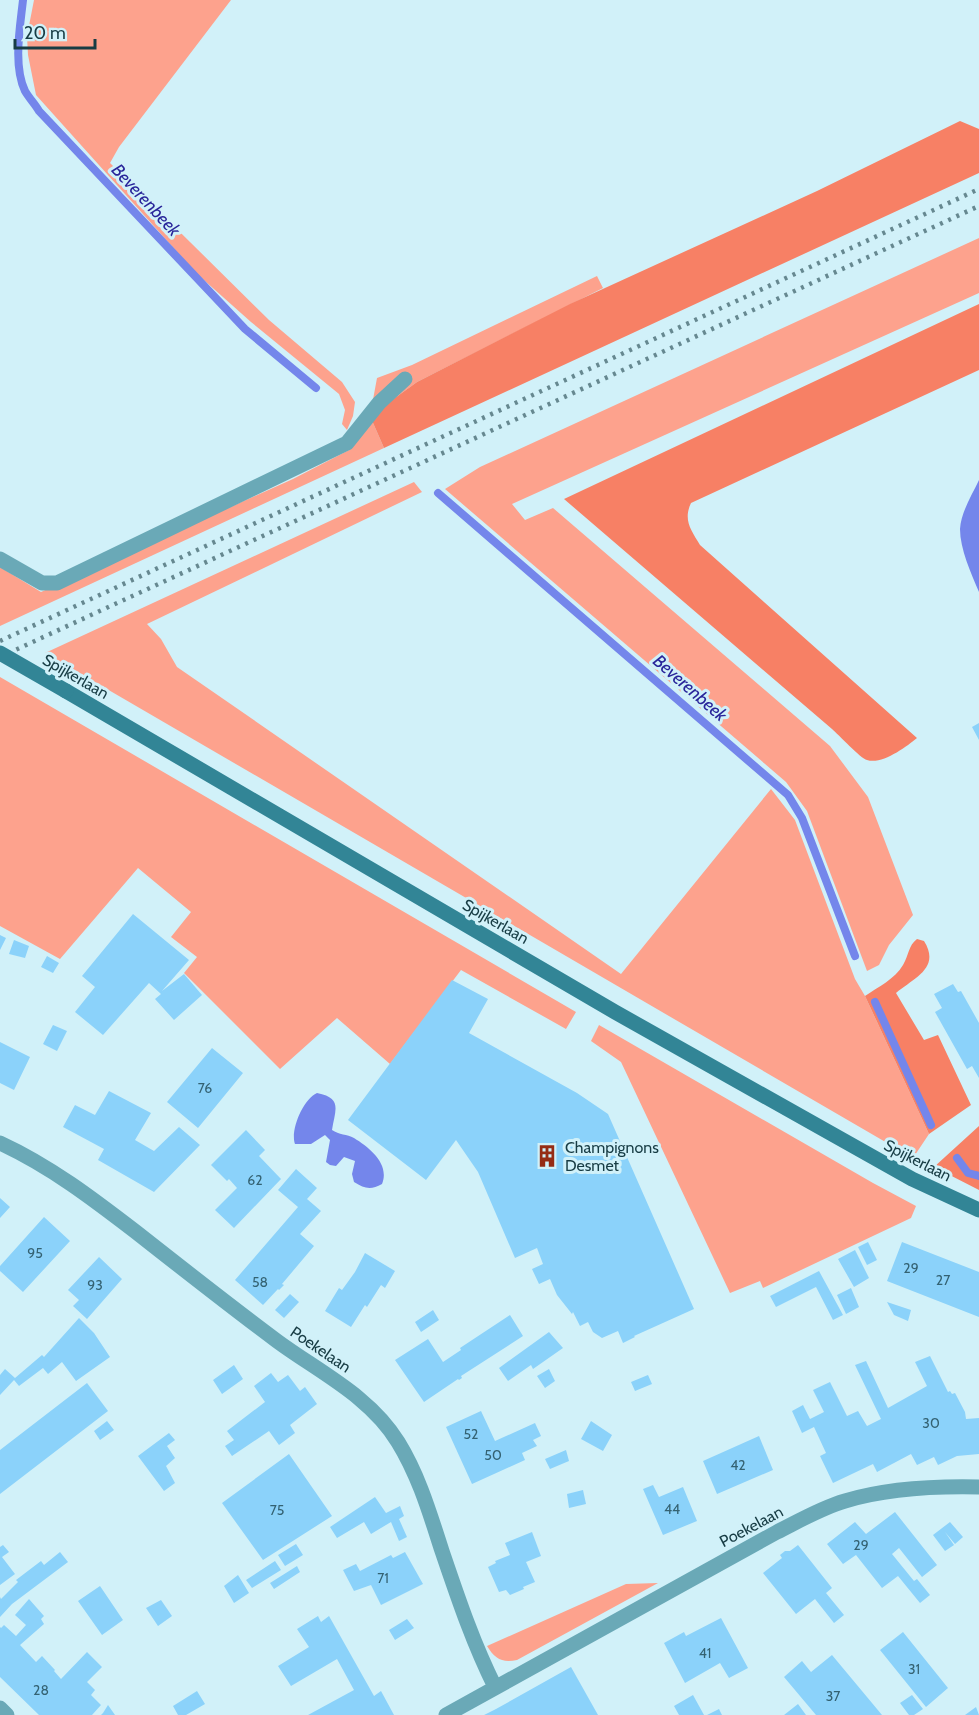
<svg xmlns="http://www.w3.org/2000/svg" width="979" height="1715" viewBox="0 0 979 1715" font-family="Cabin,sans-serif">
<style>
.green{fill:#fda28d}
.forest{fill:#f78065}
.water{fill:#7486eb}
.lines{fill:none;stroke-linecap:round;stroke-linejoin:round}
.stream{stroke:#7486eb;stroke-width:8}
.building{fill:#8bd2fa}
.street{stroke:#6aa9b7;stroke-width:15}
.secondary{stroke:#328596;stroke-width:15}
.rail{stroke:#668890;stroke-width:4.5;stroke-dasharray:3 6;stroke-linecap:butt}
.secondary-bridge{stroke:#328596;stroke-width:15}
.labels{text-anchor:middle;stroke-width:6;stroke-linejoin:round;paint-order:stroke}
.number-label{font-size:14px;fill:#346272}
.street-label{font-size:16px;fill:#173c44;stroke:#d1f1f9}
.poi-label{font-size:16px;fill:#173c44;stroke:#d1f1f9;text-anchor:start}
.water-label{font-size:18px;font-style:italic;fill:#29259a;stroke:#d1f1f9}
</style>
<rect width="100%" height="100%" fill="#d1f1f9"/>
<path class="green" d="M34,0H231L119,147L110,163L269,320L342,382L355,402L353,416L347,430L342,424L345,410L339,394L251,322L196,273L36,95L28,55L27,36Z
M979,238V293L512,504L525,520L553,508L830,746L868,797L913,915L889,945L879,965L867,971L807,811L786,782L445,489L480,467Z
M597,276L603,288L417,382L370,416L384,448L0,626V567L41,592L293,479L349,450L370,416L377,378L412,365Z
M414,482L422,492L147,624L161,639L177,667L621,974L771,789L795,820L855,979L865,996L929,1134L913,1158L45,653Z
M0,677L576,1012L566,1029L461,970L390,1064L337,1018L280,1069L184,973L197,957L171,937L191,912L138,868L60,959L0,926Z
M599,1025L873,1183L916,1206L911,1218L763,1288L760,1281L730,1293L621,1062L591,1041Z
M658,1583L517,1660C502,1663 495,1659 487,1646L626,1584Z"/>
<path class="forest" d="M960,121L979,129V173L384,448L370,416L417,382L570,304L817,191Z
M979,304V370L691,503C683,520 691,530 700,545L917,738C906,747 882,765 867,760C861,759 838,734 832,729L564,499Z
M917,939L924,941C941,968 914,978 896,993L924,1040L938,1035L971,1105L929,1134L865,996C878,987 895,979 903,965C909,955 908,946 917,939Z
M979,1126V1190L934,1167Z"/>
<path class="water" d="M979,480V592C971,573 960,549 960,529C961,512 972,495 979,480Z
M317,1093C343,1098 335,1110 332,1130C339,1135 347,1134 354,1138C370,1148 390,1164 382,1184C371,1190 365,1189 354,1182L352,1174L355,1161L344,1157L336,1166L330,1165L326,1162L330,1140L325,1135L311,1144H295C290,1131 303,1099 317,1093Z"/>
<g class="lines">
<path class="stream" d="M23,0C20,28 13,65 25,91C29,98 35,104 39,111L245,329L316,388
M438,493L788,795L802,818L855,956
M875,1002L931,1125
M957,1158L968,1173L979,1176"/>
</g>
<path class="building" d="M979,723V740L972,727Z
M133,914L189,960L162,991L184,974L202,995L174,1020L155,999L161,994L149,983L103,1035L75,1012L95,987L82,976Z
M0,935L6,938L0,950Z
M14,940L29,946L25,958L9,954Z
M47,956L59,963L53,973L41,967Z
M452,980L488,999L469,1033L577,1093L608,1114L694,1309L634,1336L635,1337L623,1343L618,1331L602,1338L593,1332L588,1322L580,1326L573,1312L572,1314L557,1295L550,1279L539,1284L532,1269L543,1264L537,1248L515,1258L478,1172L456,1140L426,1180L348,1120Z
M953,984L958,992L961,991L979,1023V1078L972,1066L967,1069L935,1012L942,1008L934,994Z
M53,1025L67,1031L57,1051L43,1044Z
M0,1042L30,1057L14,1090L0,1083Z
M212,1048L243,1073L198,1128L167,1102Z
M109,1091L151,1113L135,1140L154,1151L179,1127L200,1145L154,1192L98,1160L104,1149L63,1127L75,1105L95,1115Z
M246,1130L265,1150L259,1156L281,1179L234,1228L215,1210L237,1188L229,1179L227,1181L211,1165Z
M296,1169L317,1188L307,1199L321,1211L300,1234L314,1246L282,1284L284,1285L279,1290L278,1289L263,1305L235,1280L298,1207L278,1190Z
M0,1198L10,1207L0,1218Z
M44,1217L70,1241L23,1292L0,1271V1266Z
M868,1242L877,1260L867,1265L858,1247Z
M902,1242L979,1272V1317L887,1281Z
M855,1250L869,1278L854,1287L838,1259Z
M365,1253L395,1271L385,1288L381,1285L367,1307L365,1305L351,1327L325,1311L339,1288L342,1290L355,1272Z
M99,1257L122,1279L87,1319L73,1306L79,1300L68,1290Z
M819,1271L843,1315L833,1320L816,1287L776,1307L770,1296Z
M851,1288L859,1307L846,1314L837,1295Z
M290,1294L299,1302L284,1318L275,1310Z
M887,1302L911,1310L908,1321L894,1315Z
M433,1310L439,1320L421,1332L415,1322Z
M510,1315L523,1336L461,1376L462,1378L459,1380L458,1379L424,1402L395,1360L428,1339L443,1362L461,1350L460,1348Z
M79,1318L94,1333L110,1357L76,1381L62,1362L48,1374L43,1368L19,1386L14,1380L0,1395V1375L5,1369L15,1378L42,1355L44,1357Z
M549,1332L563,1348L533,1369L531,1365L508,1381L499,1368Z
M930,1356L948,1392L950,1391L952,1394L955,1393L965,1412L966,1419L979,1418V1454L957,1456L938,1465L934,1457L917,1465L911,1454L877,1472L873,1464L833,1483L820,1456L826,1453L814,1427L802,1433L792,1411L803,1405L810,1419L824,1412L813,1390L830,1382L847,1416L858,1411L867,1426L881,1419L855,1365L866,1361L888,1408L927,1386L915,1362Z
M234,1365L243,1379L222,1394L213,1380Z
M549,1369L555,1381L545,1388L537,1376Z
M271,1373L278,1382L288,1375L300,1391L305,1387L317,1404L290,1425L295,1433L279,1445L269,1431L232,1456L225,1446L234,1440L227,1431L265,1402L254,1386Z
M648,1375L652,1384L635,1391L631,1382Z
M87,1383L108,1411L0,1494V1450Z
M481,1411L495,1441L535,1423L541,1436L533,1440L537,1446L522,1453L525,1460L472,1484L446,1427Z
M107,1421L114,1430L100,1440L94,1431Z
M591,1421L612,1435L603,1451L581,1439Z
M169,1433L175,1440L167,1446L175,1458L166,1466L175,1483L164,1491L138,1456Z
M759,1436L773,1470L717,1494L703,1461Z
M566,1450L569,1461L550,1469L545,1459Z
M289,1454L332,1516L263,1560L222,1503Z
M653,1485L659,1497L683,1487L697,1521L663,1535L643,1489Z
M583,1490L586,1504L569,1508L567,1494Z
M375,1497L386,1513L400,1506L404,1516L399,1519L407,1537L399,1541L391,1522L371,1534L364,1522L337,1538L330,1527Z
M895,1512L937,1565L922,1577L899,1548L892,1554L914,1581L917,1579L930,1595L920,1603L898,1576L882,1588L856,1555L843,1564L827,1544L855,1522L866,1534Z
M950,1522L963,1537L955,1544L945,1532L954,1545L945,1551L933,1535Z
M532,1532L541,1556L526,1562L535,1582L523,1587L524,1589L510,1595L506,1590L499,1592L488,1567L496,1563L495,1561L510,1555L505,1543Z
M296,1544L303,1555L285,1566L278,1555Z
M3,1545L9,1552L2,1557L15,1574L0,1585V1547Z
M798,1545L832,1588L826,1593L844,1615L834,1623L815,1599L796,1614L763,1573L782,1558L780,1555L785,1551H790Z
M60,1552L68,1562L12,1604L0,1617V1597L1,1599L18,1582L16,1580L41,1561L44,1565Z
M405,1552L423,1584L381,1605L371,1585L354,1591L343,1570L356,1564L360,1571L391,1555L393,1558Z
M275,1561L281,1570L252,1588L246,1580Z
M297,1566L300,1572L274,1589L270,1583Z
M238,1575L249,1593L234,1603L224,1586Z
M100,1586L123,1620L102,1635L78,1601Z
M29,1599L44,1616L41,1619L44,1624L20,1645L36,1662L42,1656L55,1670L54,1671L61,1679L87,1652L102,1667L87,1682L95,1690L91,1695L101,1705L92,1715H39L0,1677V1627L1,1628L4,1625L16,1636L26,1625L15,1615Z
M161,1600L172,1616L158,1626L146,1608Z
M318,1616L321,1622L329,1616L374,1696L381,1691L394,1715H308L354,1690L337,1659L291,1686L278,1666L309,1647L297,1629Z
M721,1618L748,1668L729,1678L720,1663L685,1683L664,1643L684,1632L686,1636Z
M407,1619L414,1628L395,1640L389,1630Z
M903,1632L948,1688L926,1707L880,1650Z
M832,1655L882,1715H816L784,1677L802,1661L811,1672Z
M571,1667L598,1715H484L496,1709Z
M197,1691L205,1704L186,1715H178L173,1706Z
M693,1695L704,1715H679L674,1706Z
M912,1695L923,1709L914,1715H909L900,1703Z
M798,1704L806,1715H784Z
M108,1705L115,1715H101L103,1713Z
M976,1707L979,1715H965Z
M719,1709L722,1715H707Z"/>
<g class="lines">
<path class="street" d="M0,559L42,583H57L347,443L379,403L405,379
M0,1143C50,1166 93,1199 136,1232C183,1269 230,1306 277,1341C319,1372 370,1396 398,1442C419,1476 430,1514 442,1551C458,1598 473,1643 495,1687
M0,1708L7,1715
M446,1715L777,1532C799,1521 821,1508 845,1501C888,1488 934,1486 979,1487"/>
<path class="secondary" d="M66,691L615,1012L912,1179L979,1210"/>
<path class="rail" d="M0,641L979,189
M0,657L979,206"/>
<path class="secondary-bridge" d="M0,653L66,691"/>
</g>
<defs>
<g id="building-bare" transform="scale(1.8)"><path d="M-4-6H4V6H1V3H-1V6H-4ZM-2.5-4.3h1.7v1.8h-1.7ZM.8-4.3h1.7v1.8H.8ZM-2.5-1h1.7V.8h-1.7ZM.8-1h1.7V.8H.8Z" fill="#952c15" stroke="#d1f1f9" stroke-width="2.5" paint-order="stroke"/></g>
</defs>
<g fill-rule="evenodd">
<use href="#building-bare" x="547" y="1156"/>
</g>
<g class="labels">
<g class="number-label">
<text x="205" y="1093">76</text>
<text x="255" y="1185">62</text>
<text x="35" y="1258">95</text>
<text x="911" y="1273">29</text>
<text x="943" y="1285">27</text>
<text x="260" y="1287">58</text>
<text x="95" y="1290">93</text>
<text x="931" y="1428">30</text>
<text x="471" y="1439">52</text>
<text x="493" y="1460">50</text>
<text x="738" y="1470">42</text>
<text x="672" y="1514">44</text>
<text x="277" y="1515">75</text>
<text x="861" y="1550">29</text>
<text x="383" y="1583">71</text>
<text x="705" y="1658">41</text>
<text x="914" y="1674">31</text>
<text x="41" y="1695">28</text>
<text x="833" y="1701">37</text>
</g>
<g class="street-label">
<text transform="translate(76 676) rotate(30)" y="6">Spijkerlaan</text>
<text transform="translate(496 921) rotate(30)" y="6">Spijkerlaan</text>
<text transform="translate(918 1160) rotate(27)" y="6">Spijkerlaan</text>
<text transform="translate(321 1349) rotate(34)" y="6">Poekelaan</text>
<text transform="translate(751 1526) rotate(-28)" y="6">Poekelaan</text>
</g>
<g class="poi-label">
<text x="565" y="1153">Champignons<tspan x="565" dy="18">Desmet</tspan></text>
</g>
<g class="water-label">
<text transform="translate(146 200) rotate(47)" y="6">Beverenbeek</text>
<text transform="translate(690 688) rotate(41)" y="6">Beverenbeek</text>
</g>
</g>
<path d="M15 39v9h80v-9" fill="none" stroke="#173c44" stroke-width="3"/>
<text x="24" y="39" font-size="18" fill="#173c44" stroke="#d1f1f9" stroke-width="4.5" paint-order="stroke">20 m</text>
</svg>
